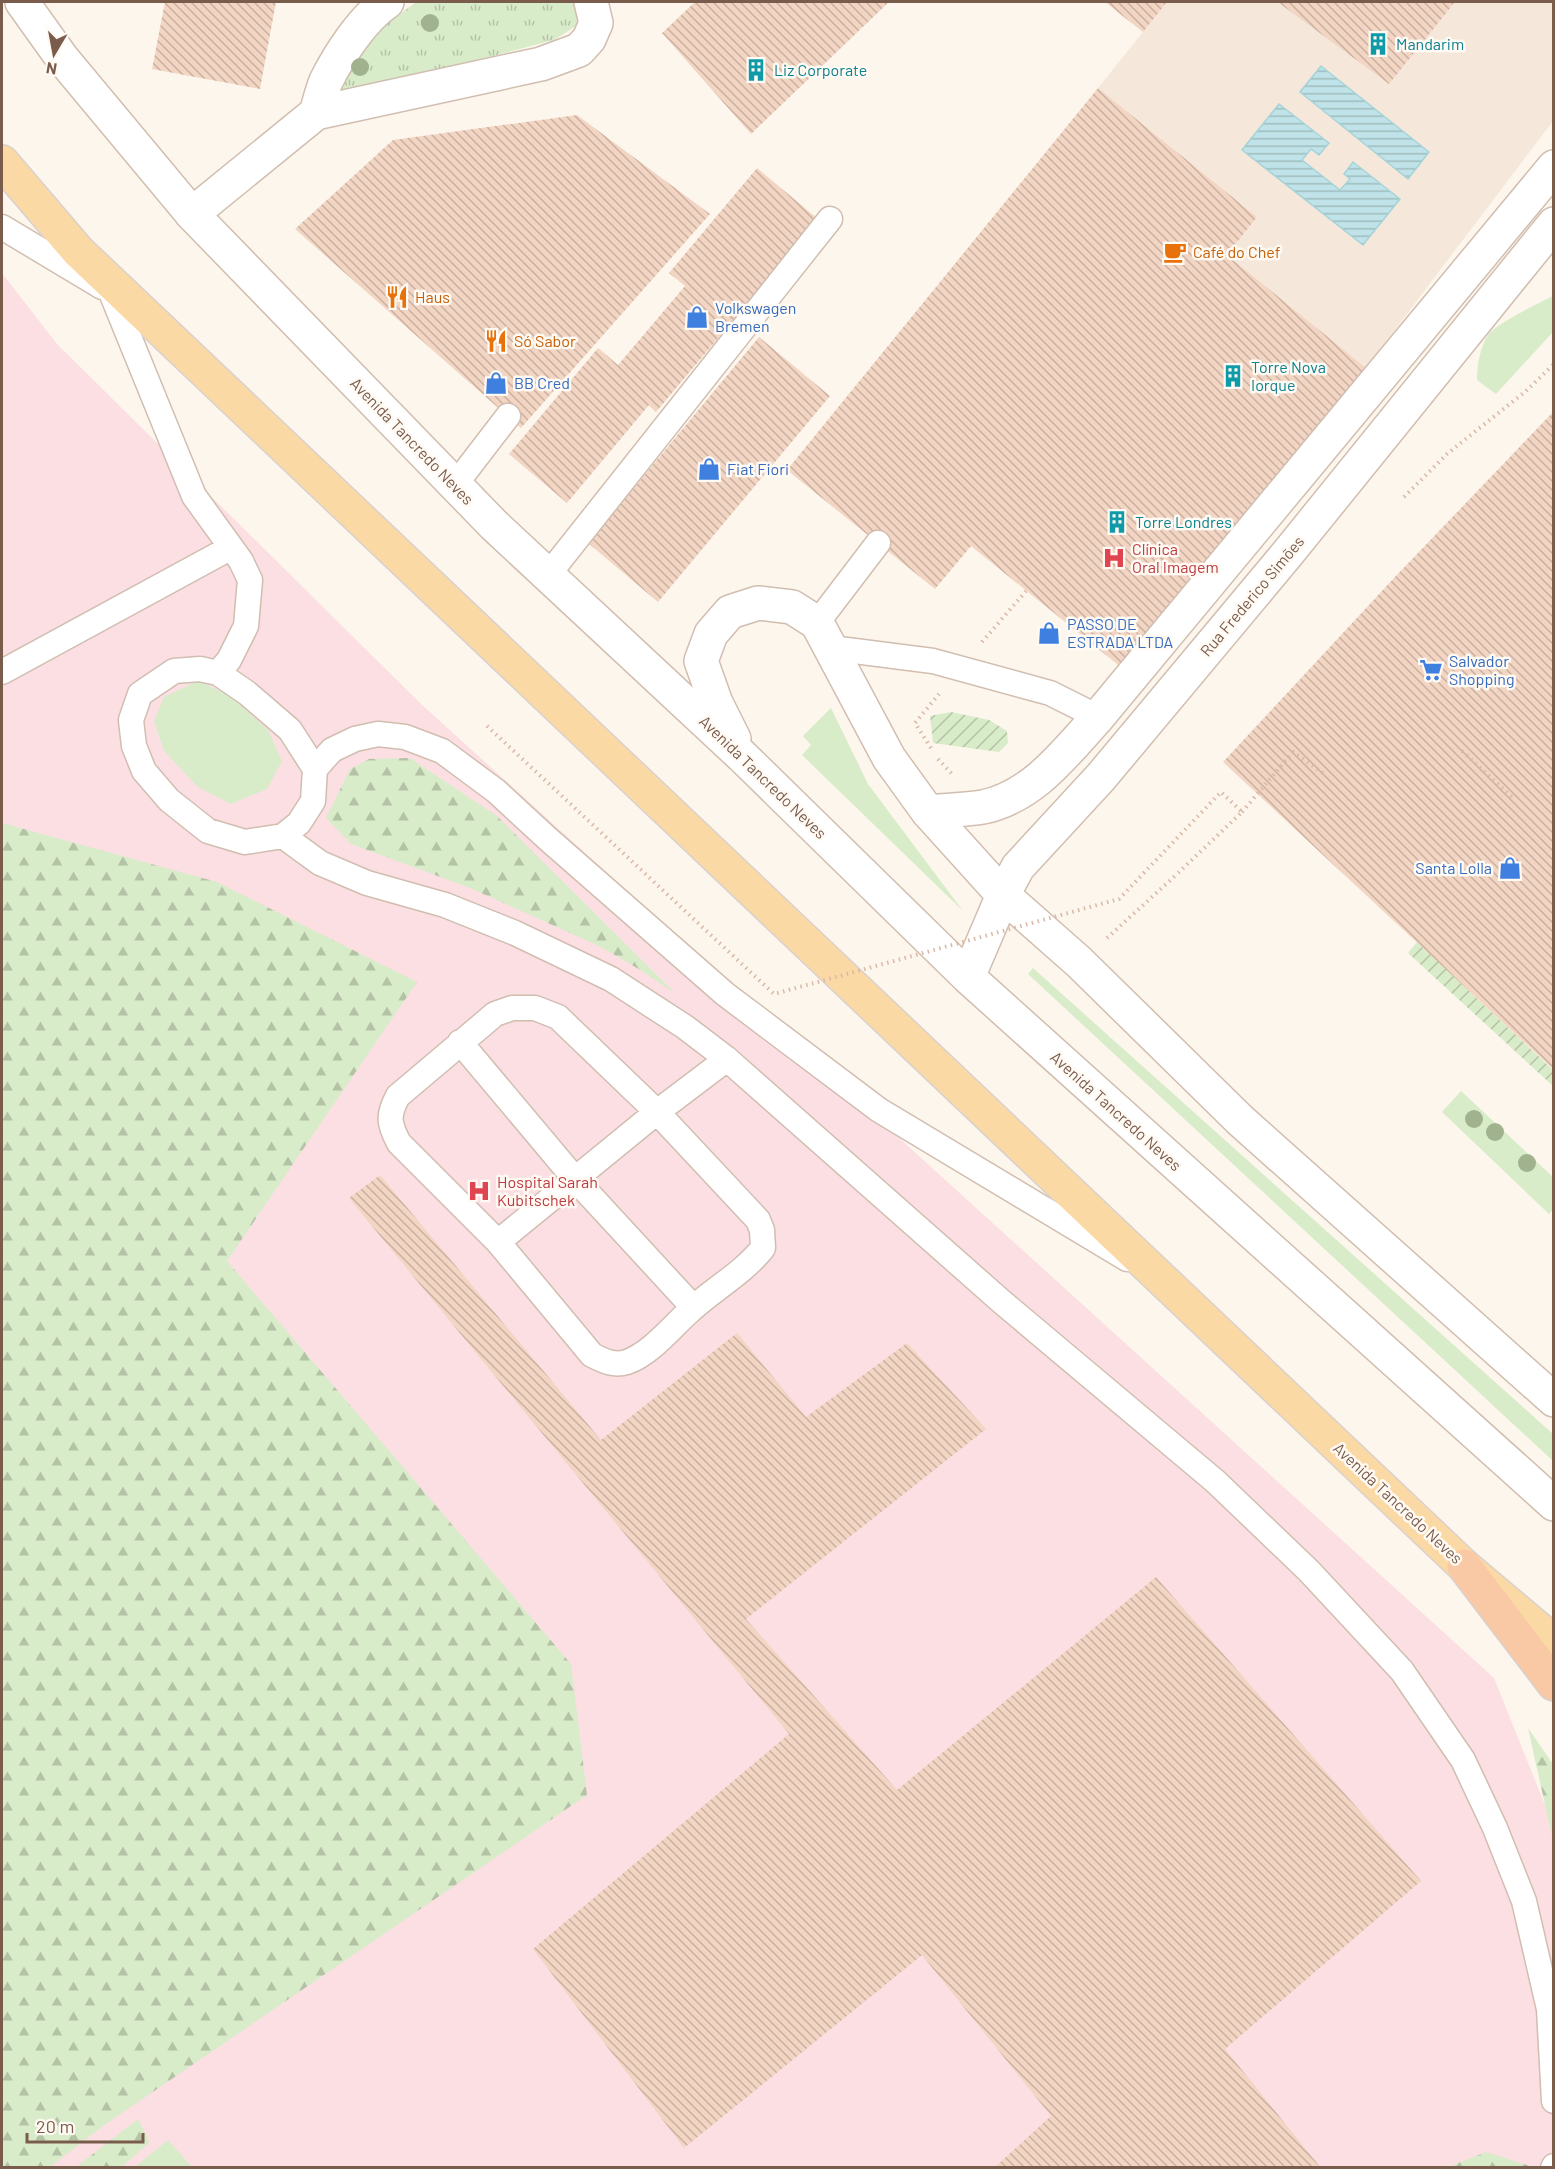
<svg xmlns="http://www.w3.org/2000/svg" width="1555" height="2169" viewBox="0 0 1555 2169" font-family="Barlow,sans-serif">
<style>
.residential{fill:#f5e8da}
.medical{fill:#fbdfe3}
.grass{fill:#d8ecc9}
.forest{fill:url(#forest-firs)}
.park{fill:url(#park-tufts)}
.garden{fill:url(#garden-furrows)}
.water{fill:url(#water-rules);stroke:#a5d3da;stroke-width:1.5}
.building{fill:url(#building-back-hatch)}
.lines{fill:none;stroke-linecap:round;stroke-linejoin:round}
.service-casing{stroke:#d1beb0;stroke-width:27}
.minor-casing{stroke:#d1beb0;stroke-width:36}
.tertiary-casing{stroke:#d1beb0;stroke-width:36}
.primary-casing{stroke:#dad1cd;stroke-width:36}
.trunk-casing{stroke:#dad1cd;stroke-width:36}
.path{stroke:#d9b8a5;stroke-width:4;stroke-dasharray:1.5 4.5;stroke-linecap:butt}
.service{stroke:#fff;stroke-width:24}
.minor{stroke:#fff;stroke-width:33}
.tertiary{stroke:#fff;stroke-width:33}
.primary{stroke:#fbd9a5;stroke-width:33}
.trunk{stroke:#f9c8a4;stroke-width:33}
.path-bridge{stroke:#d9b8a5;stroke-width:4;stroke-dasharray:1.5 4.5;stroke-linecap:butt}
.tree{fill:#a0b28e}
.labels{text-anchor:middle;stroke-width:5;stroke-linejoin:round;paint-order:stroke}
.culture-label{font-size:16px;fill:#0d838f;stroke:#fffaf3;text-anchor:start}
.food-label{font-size:16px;fill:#c56008;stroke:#fffaf3;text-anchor:start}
.shop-label{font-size:16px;fill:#366cbe;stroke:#fffaf3;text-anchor:start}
.street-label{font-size:16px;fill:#7a5c4d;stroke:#fffaf3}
.health-label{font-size:16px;fill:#be3a42;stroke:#fffaf3;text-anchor:start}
</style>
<defs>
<pattern id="forest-firs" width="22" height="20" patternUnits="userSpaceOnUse" patternTransform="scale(1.5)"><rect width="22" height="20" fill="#d8ecc9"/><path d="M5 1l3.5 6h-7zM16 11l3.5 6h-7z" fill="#b4c2a5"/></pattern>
<pattern id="park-tufts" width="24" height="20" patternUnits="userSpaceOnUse" patternTransform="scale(1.5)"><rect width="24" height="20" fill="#d8ecc9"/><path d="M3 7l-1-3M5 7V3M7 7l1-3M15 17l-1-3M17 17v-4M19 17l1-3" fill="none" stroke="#b4c2a5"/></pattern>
<pattern id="garden-furrows" width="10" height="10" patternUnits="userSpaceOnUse" patternTransform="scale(1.5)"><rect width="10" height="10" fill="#d8ecc9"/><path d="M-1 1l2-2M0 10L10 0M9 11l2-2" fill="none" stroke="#b4c2a5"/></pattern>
<pattern id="water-rules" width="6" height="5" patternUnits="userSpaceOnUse" patternTransform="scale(1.5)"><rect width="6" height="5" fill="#bfe3e8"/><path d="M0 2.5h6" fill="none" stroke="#a0bbbe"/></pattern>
<pattern id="building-back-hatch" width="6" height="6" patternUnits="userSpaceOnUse" patternTransform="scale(1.5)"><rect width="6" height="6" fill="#f3d5c3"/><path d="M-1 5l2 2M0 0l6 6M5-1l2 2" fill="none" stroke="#cab0a1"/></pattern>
</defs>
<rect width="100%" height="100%" fill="#fdf6ec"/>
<path class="residential" d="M1167,2H1553V121L1366,368L1227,255L1257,217L1098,88Z"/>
<path class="medical" d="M2,273L57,344L420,703L1494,1678L1553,1825V2167H2Z"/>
<path class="grass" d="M1553,296V332L1496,394L1477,380C1477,365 1480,348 1488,335C1495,324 1541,302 1553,296Z
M198,681L229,695L268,730L282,761L267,789L231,804L198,787L164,751L154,721L164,697Z
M831,708L868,784L963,911L802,755L811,745L803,736Z
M1033,968L1553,1434V1461L1028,974Z
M1461,1091L1553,1177V1209L1549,1214L1442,1112Z
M168,2140L192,2167H135Z"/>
<path class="forest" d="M410,758L497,816L676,994L642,971L601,947L470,888L351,844L326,818L350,769L369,759Z
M2,823L217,882L417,982L227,1261L571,1664L587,1795L103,2126L50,2167H2Z
M1528,1728L1553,1764V1841Z
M138,2119L150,2142L122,2167H76Z
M1486,2152L1530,2166L1529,2167H1453V2165Z"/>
<path class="park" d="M416,2H577L582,6L579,24L554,40L329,99L366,40Z"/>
<path class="garden" d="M951,712L989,720L1007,731L1008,743L999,752L933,743L930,716Z
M1417,942L1553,1070V1086L1408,953Z"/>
<path class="water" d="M1321,66L1429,152L1408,179L1300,92Z
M1279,104L1329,143L1319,155L1311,149L1302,160L1340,190L1350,179L1344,174L1353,162L1400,199L1363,245L1242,150Z"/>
<path class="building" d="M165,2H276L260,89L152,69Z
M695,2H889L751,134L662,33Z
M1105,2H1167L1143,32Z
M1281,2H1455L1389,84L1279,3Z
M1098,88L1257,217L1227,255L1366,368L1122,668L971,546L935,589L787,470Z
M577,115L710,214L521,428L295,229L393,140Z
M757,168L818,219L656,412L649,405L567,503L509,454L598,348L618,365L685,286L669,273Z
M759,337L830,396L658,602L588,543Z
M1554,411V1070L1223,762L1394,578Z
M380,1175L601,1440L737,1333L806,1417L907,1343L986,1429L746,1619L897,1790L1156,1577L1421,1881L1225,2049L1321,2168H994L1051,2116L922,1955L684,2148L533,1949L789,1734L349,1198Z"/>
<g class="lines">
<g class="service-casing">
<path id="service" d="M2,227L102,287
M108,285L194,496L241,561L250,580L246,626L229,660L218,673
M455,485L508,416
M548,575L830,219
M817,623L878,543
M831,648L933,661L1050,693L1098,717
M200,669L218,673L247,693L290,730L315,769L313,801L299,823L283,836L245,842L208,831L169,800L144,771L134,746L131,720L140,694L174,671Z
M2,672L230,548
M315,769L332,750L355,739L378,734L405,737L442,751L496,791L548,839L725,994L879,1110L1127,1259
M283,836L320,863L367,883L445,905L515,933L611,979L685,1027L727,1059L1002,1302L1215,1481L1309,1571L1402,1671L1463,1760L1495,1828L1524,1901L1549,2009L1554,2101
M512,1008H535L558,1017L657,1112L758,1220L762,1230L763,1248C743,1273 715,1288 692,1309C672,1326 652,1353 627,1362C613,1366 604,1361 592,1355L498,1242L399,1143C389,1124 387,1116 398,1096L495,1014Z
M460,1042L575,1179L693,1307
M498,1242L657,1112L727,1059
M1553,2168L1554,2166"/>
</g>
<g class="minor-casing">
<path id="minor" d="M387,2C363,18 339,55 326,81C322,91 319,103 316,113L541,64L579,50L589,39L596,23L591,2
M192,214L316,113"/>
</g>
<g class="tertiary-casing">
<path id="tertiary" d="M22,2L62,58L192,214L494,525L742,756L968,977L1554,1504
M734,739L716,703L701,661L711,634L730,612L758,603L792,607L817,623L889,758L928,812L1003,895L1079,962L1240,1120L1554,1400
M928,812C946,810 965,810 983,807C1034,796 1065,753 1098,717L1554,167
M968,977L1003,895L1018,867L1101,777L1288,553L1554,224"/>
</g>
<g class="primary-casing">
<path id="primary" d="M2,162L78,251L1464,1566L1554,1642"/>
</g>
<g class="trunk-casing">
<path id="trunk" d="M1464,1566L1554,1684"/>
</g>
<path class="path" d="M1404,497L1447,454L1526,391L1554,364
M982,642L1026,591
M931,748L915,723L939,694
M1462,751L1512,797
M938,759L952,774
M1242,812L1293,752L1323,773
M1107,938L1175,876"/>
<use href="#service" class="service"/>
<use href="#minor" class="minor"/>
<use href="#tertiary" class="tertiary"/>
<use href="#primary" class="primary"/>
<use href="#trunk" class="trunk"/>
<path class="path-bridge" d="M487,726L774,994L1119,899L1221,792L1242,812L1175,876"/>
</g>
<g class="tree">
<circle cx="430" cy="23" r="9"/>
<circle cx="360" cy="67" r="9"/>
<circle cx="1474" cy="1119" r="9"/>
<circle cx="1495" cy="1132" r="9"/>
<circle cx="1527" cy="1163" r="9"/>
</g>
<defs>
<g id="building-bare" transform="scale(1.8)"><path d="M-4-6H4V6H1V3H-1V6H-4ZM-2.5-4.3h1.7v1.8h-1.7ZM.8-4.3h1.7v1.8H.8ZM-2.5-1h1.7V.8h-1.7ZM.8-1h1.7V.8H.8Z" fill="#0f9aa8" stroke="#fffaf3" stroke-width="2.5" paint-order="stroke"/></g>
<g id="cafe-bare" transform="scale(1.8)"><path d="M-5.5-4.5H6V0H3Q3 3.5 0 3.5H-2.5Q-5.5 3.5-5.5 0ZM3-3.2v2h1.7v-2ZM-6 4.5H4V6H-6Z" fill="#e8710a" stroke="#fffaf3" stroke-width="2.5" paint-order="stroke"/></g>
<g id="restaurant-bare" transform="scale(1.8)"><path d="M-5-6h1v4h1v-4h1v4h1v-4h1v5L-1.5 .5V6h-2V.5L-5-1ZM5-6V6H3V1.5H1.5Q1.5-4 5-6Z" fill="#e8710a" stroke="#fffaf3" stroke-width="2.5" paint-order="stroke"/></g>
<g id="shop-bare" transform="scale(1.8)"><path d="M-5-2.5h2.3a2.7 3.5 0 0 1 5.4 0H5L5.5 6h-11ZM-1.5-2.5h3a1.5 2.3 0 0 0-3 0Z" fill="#3f7fe0" stroke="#fffaf3" stroke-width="2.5" paint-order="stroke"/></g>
<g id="hospital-bare" transform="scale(1.8)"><path d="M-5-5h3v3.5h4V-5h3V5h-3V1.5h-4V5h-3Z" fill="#e0444e" stroke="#fffaf3" stroke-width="2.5" paint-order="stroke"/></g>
<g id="supermarket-bare" transform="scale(1.8)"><path d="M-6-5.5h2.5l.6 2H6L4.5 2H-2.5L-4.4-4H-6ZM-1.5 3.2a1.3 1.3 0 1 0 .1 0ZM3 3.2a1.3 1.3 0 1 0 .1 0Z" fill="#3f7fe0" stroke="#fffaf3" stroke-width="2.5" paint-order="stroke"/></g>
</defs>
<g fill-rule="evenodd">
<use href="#building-bare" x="1378" y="44"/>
<use href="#building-bare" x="756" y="70"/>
<use href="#cafe-bare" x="1175" y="252"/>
<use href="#restaurant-bare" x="397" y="297"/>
<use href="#shop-bare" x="697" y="317"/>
<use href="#restaurant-bare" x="496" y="341"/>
<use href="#building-bare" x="1233" y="376"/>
<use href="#shop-bare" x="496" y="383"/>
<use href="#shop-bare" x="709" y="469"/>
<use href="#building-bare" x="1117" y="522"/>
<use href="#hospital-bare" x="1114" y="558"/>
<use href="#shop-bare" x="1049" y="633"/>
<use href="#supermarket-bare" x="1431" y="670"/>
<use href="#shop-bare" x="1510" y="868"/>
<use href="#hospital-bare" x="479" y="1191"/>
</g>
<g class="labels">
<g class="culture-label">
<text x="1396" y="50">Mandarim</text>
<text x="774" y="76">Liz Corporate</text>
<text x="1251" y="373">Torre Nova<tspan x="1251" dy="18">Iorque</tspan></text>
<text x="1135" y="528">Torre Londres</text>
</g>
<g class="food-label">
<text x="1193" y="258">Café do Chef</text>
<text x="415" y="303">Haus</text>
<text x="514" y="347">Só Sabor</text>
</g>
<g class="shop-label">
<text x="715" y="314">Volkswagen<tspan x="715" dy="18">Bremen</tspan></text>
<text x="514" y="389">BB Cred</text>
<text x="727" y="475">Fiat Fiori</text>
<text x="1067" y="630">PASSO DE<tspan x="1067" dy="18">ESTRADA LTDA</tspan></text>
<text x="1449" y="667">Salvador<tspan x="1449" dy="18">Shopping</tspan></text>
<text x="1492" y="874" text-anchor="end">Santa Lolla</text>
</g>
<g class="street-label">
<text transform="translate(412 441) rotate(46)" y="6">Avenida Tancredo Neves</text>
<text transform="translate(1252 596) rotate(-50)" y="6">Rua Frederico Simões</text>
<text transform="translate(763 777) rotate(44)" y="6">Avenida Tancredo Neves</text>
<text transform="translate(1116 1111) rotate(42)" y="6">Avenida Tancredo Neves</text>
<text transform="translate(1398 1503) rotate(43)" y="6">Avenida Tancredo Neves</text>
</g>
<g class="health-label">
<text x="1132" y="555">Clínica<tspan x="1132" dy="18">Oral Imagem</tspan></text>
<text x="497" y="1188">Hospital Sarah<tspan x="497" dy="18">Kubitschek</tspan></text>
</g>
</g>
<rect width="1555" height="2169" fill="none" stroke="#7a5c4d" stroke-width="6"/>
<g transform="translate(54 54) rotate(190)" stroke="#fffaf3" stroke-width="4.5" paint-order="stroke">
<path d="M0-4.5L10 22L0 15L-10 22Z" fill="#7a5c4d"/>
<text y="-9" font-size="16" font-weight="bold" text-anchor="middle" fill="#7a5c4d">N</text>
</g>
<path d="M27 2133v9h116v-9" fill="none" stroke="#7a5c4d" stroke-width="3"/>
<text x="36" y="2133" font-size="18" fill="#7a5c4d" stroke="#fffaf3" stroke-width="4.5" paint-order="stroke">20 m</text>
</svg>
